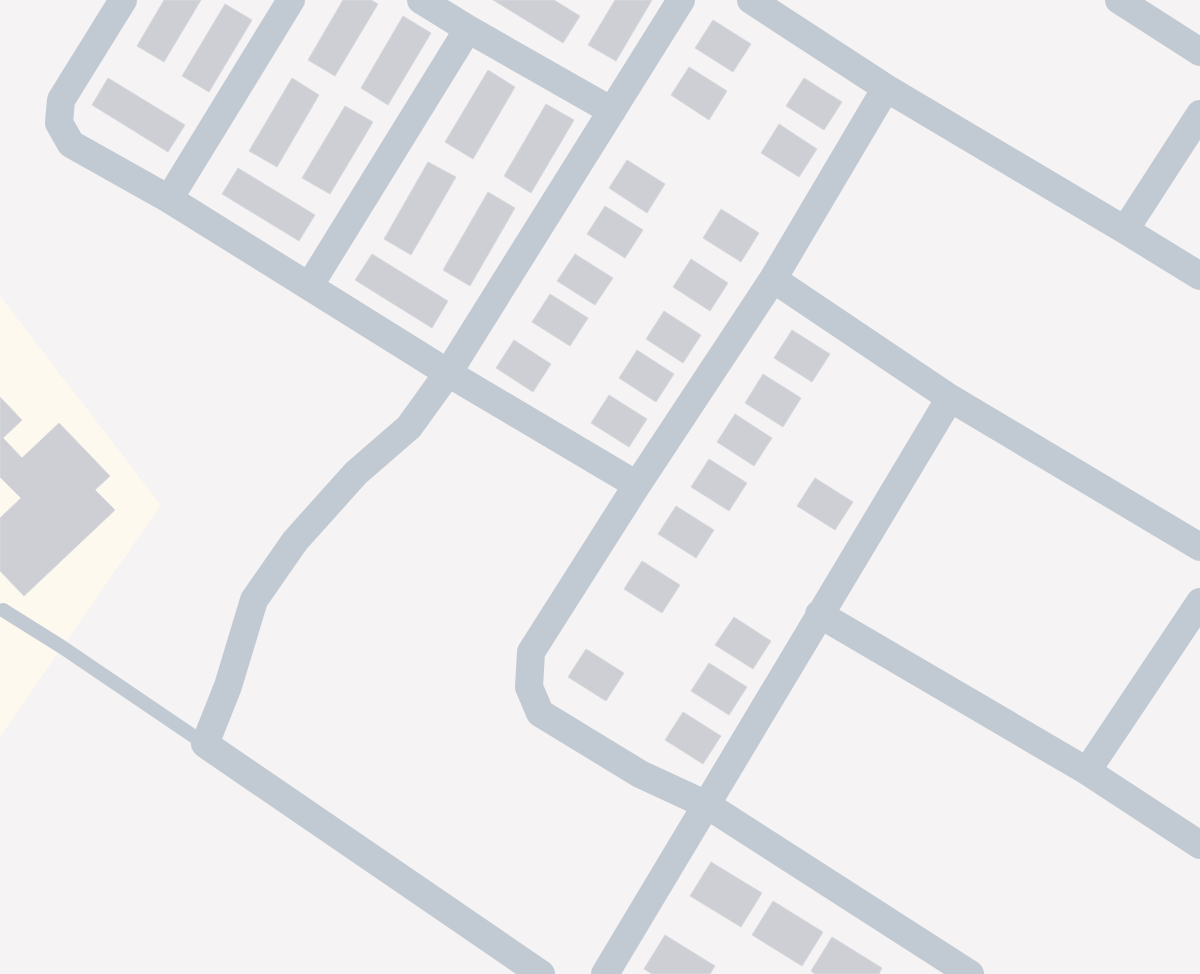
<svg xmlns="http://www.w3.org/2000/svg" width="1200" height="974" viewBox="0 0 1200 974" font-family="Lato,sans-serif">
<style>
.commercial{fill:#fdf9ef}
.building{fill:#cdcfd5;stroke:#d7d9de}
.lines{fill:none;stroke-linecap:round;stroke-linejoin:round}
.lane{stroke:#c1cad2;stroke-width:14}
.street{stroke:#c1cad2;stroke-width:28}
</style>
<rect width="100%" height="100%" fill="#f5f3f3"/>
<path class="commercial" d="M0,296L161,505L0,737Z"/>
<path class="building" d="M164,0H201L164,62L137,46Z
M343,0H371L378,4L335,76L308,60Z
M493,0H554L580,16L563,43Z
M615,0H652L616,61L588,45Z
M225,4L252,20L209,92L182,76Z
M403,16L431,33L388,105L361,88Z
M713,20L751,44L733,72L695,48Z
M689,67L727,91L709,120L671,95Z
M488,70L515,87L473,159L445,142Z
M108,78L185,125L168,152L92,105Z
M292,78L319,95L277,167L249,151Z
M804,78L842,102L824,130L786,106Z
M546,104L574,120L531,193L504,176Z
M345,106L373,122L330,194L302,178Z
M779,124L817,149L799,177L761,153Z
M627,160L665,184L647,213L609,188Z
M428,162L456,177L411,255L384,239Z
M238,168L315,215L299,241L222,194Z
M488,192L515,208L470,286L443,270Z
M605,206L643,230L625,258L587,234Z
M721,209L759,233L741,262L703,238Z
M372,254L448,301L432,328L355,280Z
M575,254L613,278L595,305L557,281Z
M691,259L728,283L710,311L673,287Z
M550,294L588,318L570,346L532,322Z
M664,311L701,335L683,363L646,339Z
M792,330L830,354L812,382L774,358Z
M514,340L551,364L533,392L496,368Z
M637,350L674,374L656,402L619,378Z
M763,374L801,398L783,427L745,403Z
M609,395L647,419L629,447L591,423Z
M0,397L22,420L3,438L22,458L59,423L110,476L95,490L115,510L24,596L0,571V518L21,498L0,477Z
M735,414L772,438L754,466L717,442Z
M709,459L747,483L729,511L691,487Z
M815,478L853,502L835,530L797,506Z
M676,506L714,530L696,558L658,534Z
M642,561L680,585L662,613L624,589Z
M734,617L771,641L753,669L715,645Z
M586,649L624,673L606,701L568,677Z
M709,663L747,687L729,715L691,691Z
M683,712L721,736L703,764L665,740Z
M711,862L762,893L741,927L690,896Z
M773,901L823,932L802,966L752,935Z
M665,935L715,966L710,974H652L644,969Z
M832,937L882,968L879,974H815L811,971Z"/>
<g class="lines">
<path class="lane" d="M3,610L62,647L205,744"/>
<path class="street" d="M123,0L61,100L59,123L71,144L169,199L448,373L637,485
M421,0L468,29L612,111
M751,0L886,88L1125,230L1200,276
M1119,0L1200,52
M886,88L773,279L637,485L531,652L529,687L540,713L640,774L707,805L970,974
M169,199L291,0
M1125,230L1200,114
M773,279L950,398L1200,547
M310,285L468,29
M819,614L1087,771L1200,845
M1087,771L1200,602
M541,974L205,744L228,686L254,600L295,541L356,473L409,427L448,373L681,0
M605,974L950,398"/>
</g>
</svg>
